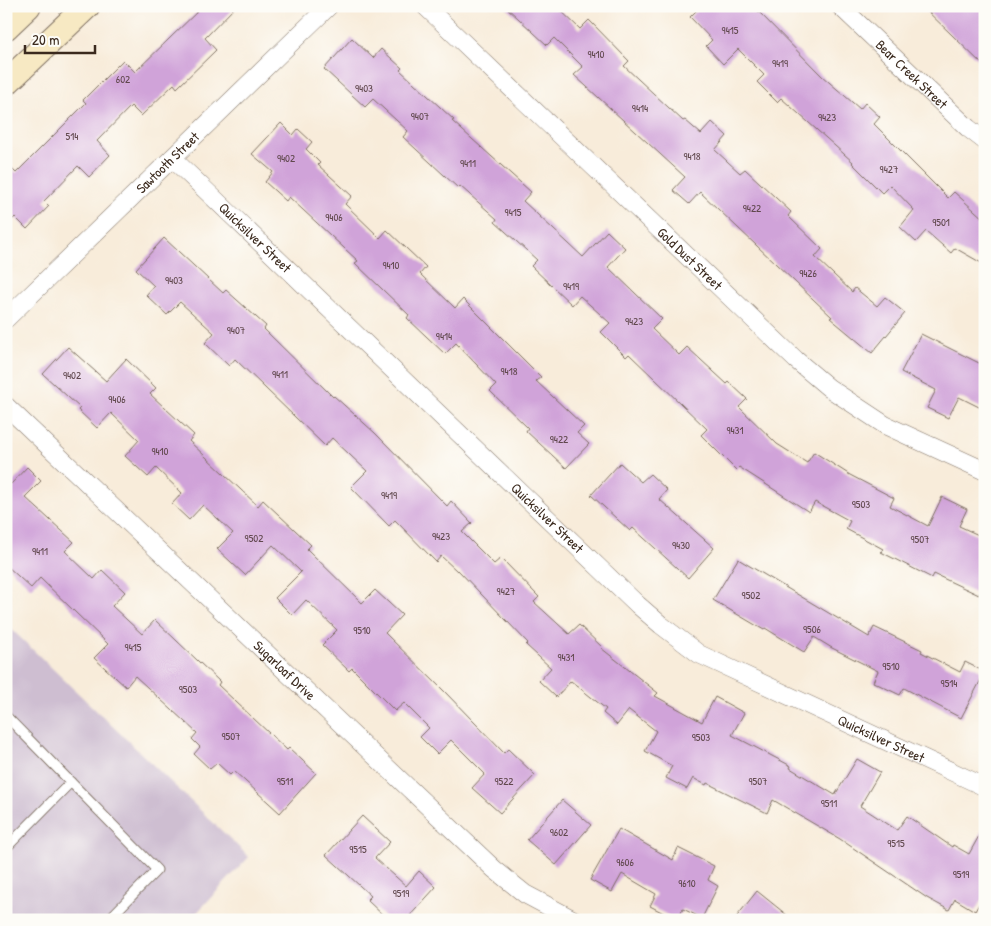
<svg xmlns="http://www.w3.org/2000/svg" width="991" height="926" viewBox="0 0 991 926" font-family="'Patrick Hand',sans-serif">
<style>
.industrial{fill:#cebed1}
.building{fill:#d0a3d9}
.lines{fill:none;stroke-linecap:round;stroke-linejoin:round}
.lane-casing{stroke:#7d6e60;stroke-width:11}
.street-casing{stroke:#7d6e60;stroke-width:19}
.secondary-casing{stroke:#7d6e60;stroke-width:27}
.lane{stroke:#fff;stroke-width:9}
.street{stroke:#fff;stroke-width:18}
.secondary{stroke:#f7e9c3;stroke-width:25}
.labels{text-anchor:middle;stroke-width:4;stroke-linejoin:round;paint-order:stroke}
.number-label{font-size:11px;fill:#60484d}
.street-label{font-size:14px;fill:#3b2a1e;stroke:#fdfcf7}
</style>
<rect width="100%" height="100%" fill="#fdfcf7"/>
<filter id="ink" filterUnits="userSpaceOnUse"><feTurbulence type="fractalNoise" baseFrequency=".02" numOctaves="2"/><feDisplacementMap in="SourceGraphic" scale="10" xChannelSelector="R" yChannelSelector="G"/><feConvolveMatrix kernelMatrix="1 2 1 2 8 2 1 2 1" color-interpolation-filters="sRGB"/></filter>
<filter id="wash" filterUnits="userSpaceOnUse"><feTurbulence type="fractalNoise" baseFrequency=".0096" numOctaves="4" result="noise"/><feDisplacementMap in="SourceGraphic" scale="20" xChannelSelector="R" yChannelSelector="G"/><feGaussianBlur stdDeviation="1.12" result="paint"/><feColorMatrix in="noise" values="0 0 0 0 0 0 0 0 0 0 0 0 0 0 0 0 0 1.4 0 .05"/><feComposite in="paint" operator="in"/></filter>
<g filter="url(#wash)">
<rect width="100%" height="100%" fill="#f8ecda"/>
<path class="industrial" d="M6,624L249,857L190,920H6Z"/>
<g id="blocks">
<path class="building" d="M203,6H236L205,38L216,50L177,88L174,84L141,116L131,106L97,141L110,155L89,177L78,166L44,201L49,206L27,229L15,217L6,226V163L16,173L86,103L83,100L123,60L135,72Z
M505,6H556L580,29L589,20L629,61L624,66L683,121L685,120L701,134L712,122L727,136L715,150L740,173L745,169L791,212L788,216L822,249L815,257L852,292L855,288L877,306L885,297L905,313L872,353L830,318L832,317L700,192L689,204L673,190L685,177L574,75L583,67L554,38L547,45Z
M701,6H753L822,76L860,109L865,103L880,117L874,124L948,198L954,192L985,220V265L955,248L951,253L926,231L916,242L900,227L914,210L890,185L882,193L852,163L853,162L781,98L777,102L757,82L764,75L738,49L723,64L706,46L712,40L690,17Z
M922,6H985V67L952,35Z
M352,38L373,58L381,49L402,68L400,70L454,120L452,121L531,192L523,201L583,257L607,231L625,248L608,267L662,319L652,329L679,355L687,347L727,384L729,382L747,399L739,407L777,444L807,463L814,452L850,475L894,498L890,506L928,526L942,497L967,509L959,526L985,538V582L979,595L934,574L932,578L881,552L883,549L846,529L850,521L815,502L809,512L739,467L736,470L701,435L707,429L629,354L626,357L601,332L610,323L580,296L572,305L531,266L537,260L495,222L497,219L460,186L458,188L403,137L408,131L373,99L365,107L324,69Z
M281,123L293,135L298,129L312,142L306,149L320,163L318,165L352,196L345,204L380,238L387,230L426,267L420,274L455,308L463,299L541,377L536,381L584,426L577,433L589,444L566,468L526,431L528,428L490,391L496,385L456,343L445,354L407,318L409,315L355,263L358,261L289,197L286,201L265,182L273,172L252,154Z
M164,238L223,293L226,290L266,326L264,329L333,397L334,396L375,433L447,506L451,501L472,523L462,532L494,564L501,558L539,597L534,602L569,634L579,625L602,647L601,648L658,693L655,696L702,722L715,697L744,713L732,735L791,766L790,768L835,795L857,759L880,772L860,806L897,830L907,816L952,847L953,845L969,854L985,825V894L975,911L955,899L949,910L927,898L840,839L773,800L767,813L707,783L706,785L693,778L687,789L666,778L672,766L645,751L656,731L629,710L617,725L603,713L606,709L571,681L556,697L539,681L551,668L526,645L528,643L458,570L457,571L441,556L436,562L395,520L389,526L351,487L367,471L332,438L325,446L235,359L229,366L205,343L214,333L180,302L167,315L146,295L154,286L136,269Z
M921,334L985,366V410L959,397L948,418L927,408L936,390L901,372Z
M68,347L106,381L126,359L156,388L150,394L194,435L189,441L258,506L263,500L311,545L307,549L362,603L375,590L402,615L385,633L444,691L504,753L508,749L535,775L500,813L472,788L485,774L451,740L437,754L420,737L429,728L404,703L395,711L352,668L349,671L322,645L337,630L306,600L292,615L275,598L301,572L273,545L245,575L217,549L233,533L203,505L189,520L172,504L182,493L156,468L148,477L125,456L139,440L111,413L97,428L78,410L80,408L43,374Z
M620,463L641,482L650,474L667,490L659,499L714,548L688,578L633,528L630,531L591,495Z
M27,467L41,481L25,497L74,542L65,551L94,579L102,570L125,592L112,606L142,634L155,620L220,682L218,685L287,750L289,748L316,773L280,813L234,771L230,775L217,763L210,769L194,754L200,747L192,739L197,733L135,676L126,687L94,658L108,644L40,578L31,588L6,565V480L11,484Z
M738,559L869,637L874,627L922,650L921,652L960,672L965,662L985,672L961,718L904,688L900,695L873,682L878,671L832,648L814,637L804,652L765,628L764,630L713,600Z
M562,800L591,825L556,865L527,840Z
M362,816L390,842L375,858L406,886L419,871L436,887L406,920H388L367,900L371,896L326,855Z
M619,829L673,860L678,848L714,866L708,880L718,886L702,918L683,909L677,920L650,906L656,894L622,874L612,892L590,880Z
M757,891L793,920H734Z"/>
</g>
</g>
<g filter="url(#ink)">
<use href="#blocks" fill-opacity="0" stroke="#7d6e60" stroke-width="1"/>
<g class="lines">
<g class="lane-casing">
<path id="lane" d="M6,716L157,870L108,920
M6,848L71,782"/>
</g>
<g class="street-casing">
<g id="street">
<path id="s1" d="M425,6L796,360L829,388L885,425L985,471"/>
<path id="s2" d="M840,6L968,128L985,141"/>
<path id="s3" d="M172,158L638,605L661,625L699,654L985,787"/>
<path id="s4" d="M6,319L329,6"/>
<path id="s5" d="M6,406L494,869L525,894L574,920"/>
</g>
</g>
<g class="secondary-casing">
<path id="secondary" d="M6,27L28,6
M6,83L87,6"/>
</g>
<use href="#lane" class="lane"/>
<use href="#street" class="street"/>
<use href="#secondary" class="secondary"/>
</g>
</g>
<g class="labels">
<g class="number-label">
<text x="730" y="34">9415</text>
<text x="596" y="58">9410</text>
<text x="780" y="67">9419</text>
<text x="123" y="83">602</text>
<text x="364" y="92">9403</text>
<text x="640" y="112">9414</text>
<text x="420" y="120">9407</text>
<text x="827" y="121">9423</text>
<text x="72" y="140">514</text>
<text x="692" y="160">9418</text>
<text x="286" y="162">9402</text>
<text x="468" y="167">9411</text>
<text x="889" y="173">9427</text>
<text x="752" y="212">9422</text>
<text x="513" y="216">9415</text>
<text x="334" y="221">9406</text>
<text x="941" y="226">9501</text>
<text x="391" y="269">9410</text>
<text x="808" y="277">9426</text>
<text x="174" y="284">9403</text>
<text x="571" y="290">9419</text>
<text x="634" y="325">9423</text>
<text x="236" y="334">9407</text>
<text x="444" y="340">9414</text>
<text x="509" y="375">9418</text>
<text x="280" y="378">9411</text>
<text x="72" y="379">9402</text>
<text x="117" y="403">9406</text>
<text x="735" y="434">9431</text>
<text x="559" y="443">9422</text>
<text x="160" y="455">9410</text>
<text x="389" y="499">9419</text>
<text x="861" y="508">9503</text>
<text x="441" y="540">9423</text>
<text x="254" y="542">9502</text>
<text x="920" y="543">9507</text>
<text x="681" y="549">9430</text>
<text x="40" y="555">9411</text>
<text x="506" y="595">9427</text>
<text x="751" y="599">9502</text>
<text x="812" y="633">9506</text>
<text x="362" y="634">9510</text>
<text x="133" y="651">9415</text>
<text x="566" y="661">9431</text>
<text x="891" y="670">9510</text>
<text x="949" y="687">9514</text>
<text x="188" y="693">9503</text>
<text x="231" y="740">9507</text>
<text x="701" y="741">9503</text>
<text x="285" y="785">9511</text>
<text x="504" y="785">9522</text>
<text x="758" y="785">9507</text>
<text x="829" y="807">9511</text>
<text x="559" y="836">9602</text>
<text x="896" y="847">9515</text>
<text x="358" y="853">9515</text>
<text x="625" y="866">9606</text>
<text x="961" y="878">9519</text>
<text x="687" y="887">9610</text>
<text x="401" y="897">9519</text>
</g>
<g class="street-label">
<text dy="5" stroke="none"><textPath href="#s2" startOffset="99">Bear Creek Street</textPath></text>
<text dy="5" stroke="none"><textPath href="#s4" startOffset="225">Sawtooth Street</textPath></text>
<text dy="5" stroke="none"><textPath href="#s3" startOffset="115">Quicksilver Street</textPath></text>
<text dy="5" stroke="none"><textPath href="#s1" startOffset="366">Gold Dust Street</textPath></text>
<text dy="5" stroke="none"><textPath href="#s3" startOffset="520">Quicksilver Street</textPath></text>
<text dy="5" stroke="none"><textPath href="#s5" startOffset="384">Sugarloaf Drive</textPath></text>
<text dy="5" stroke="none"><textPath href="#s3" startOffset="925">Quicksilver Street</textPath></text>
</g>
</g>
<rect width="991" height="926" fill="none" stroke="#fdfcf7" stroke-width="25"/>
<path d="M25 45v8h70v-8" fill="none" stroke="#3b2a1e" stroke-width="2.5"/>
<text x="32" y="45" font-size="15" fill="#3b2a1e" stroke="#fdfcf7" stroke-width="4" paint-order="stroke">20 m</text>
</svg>
